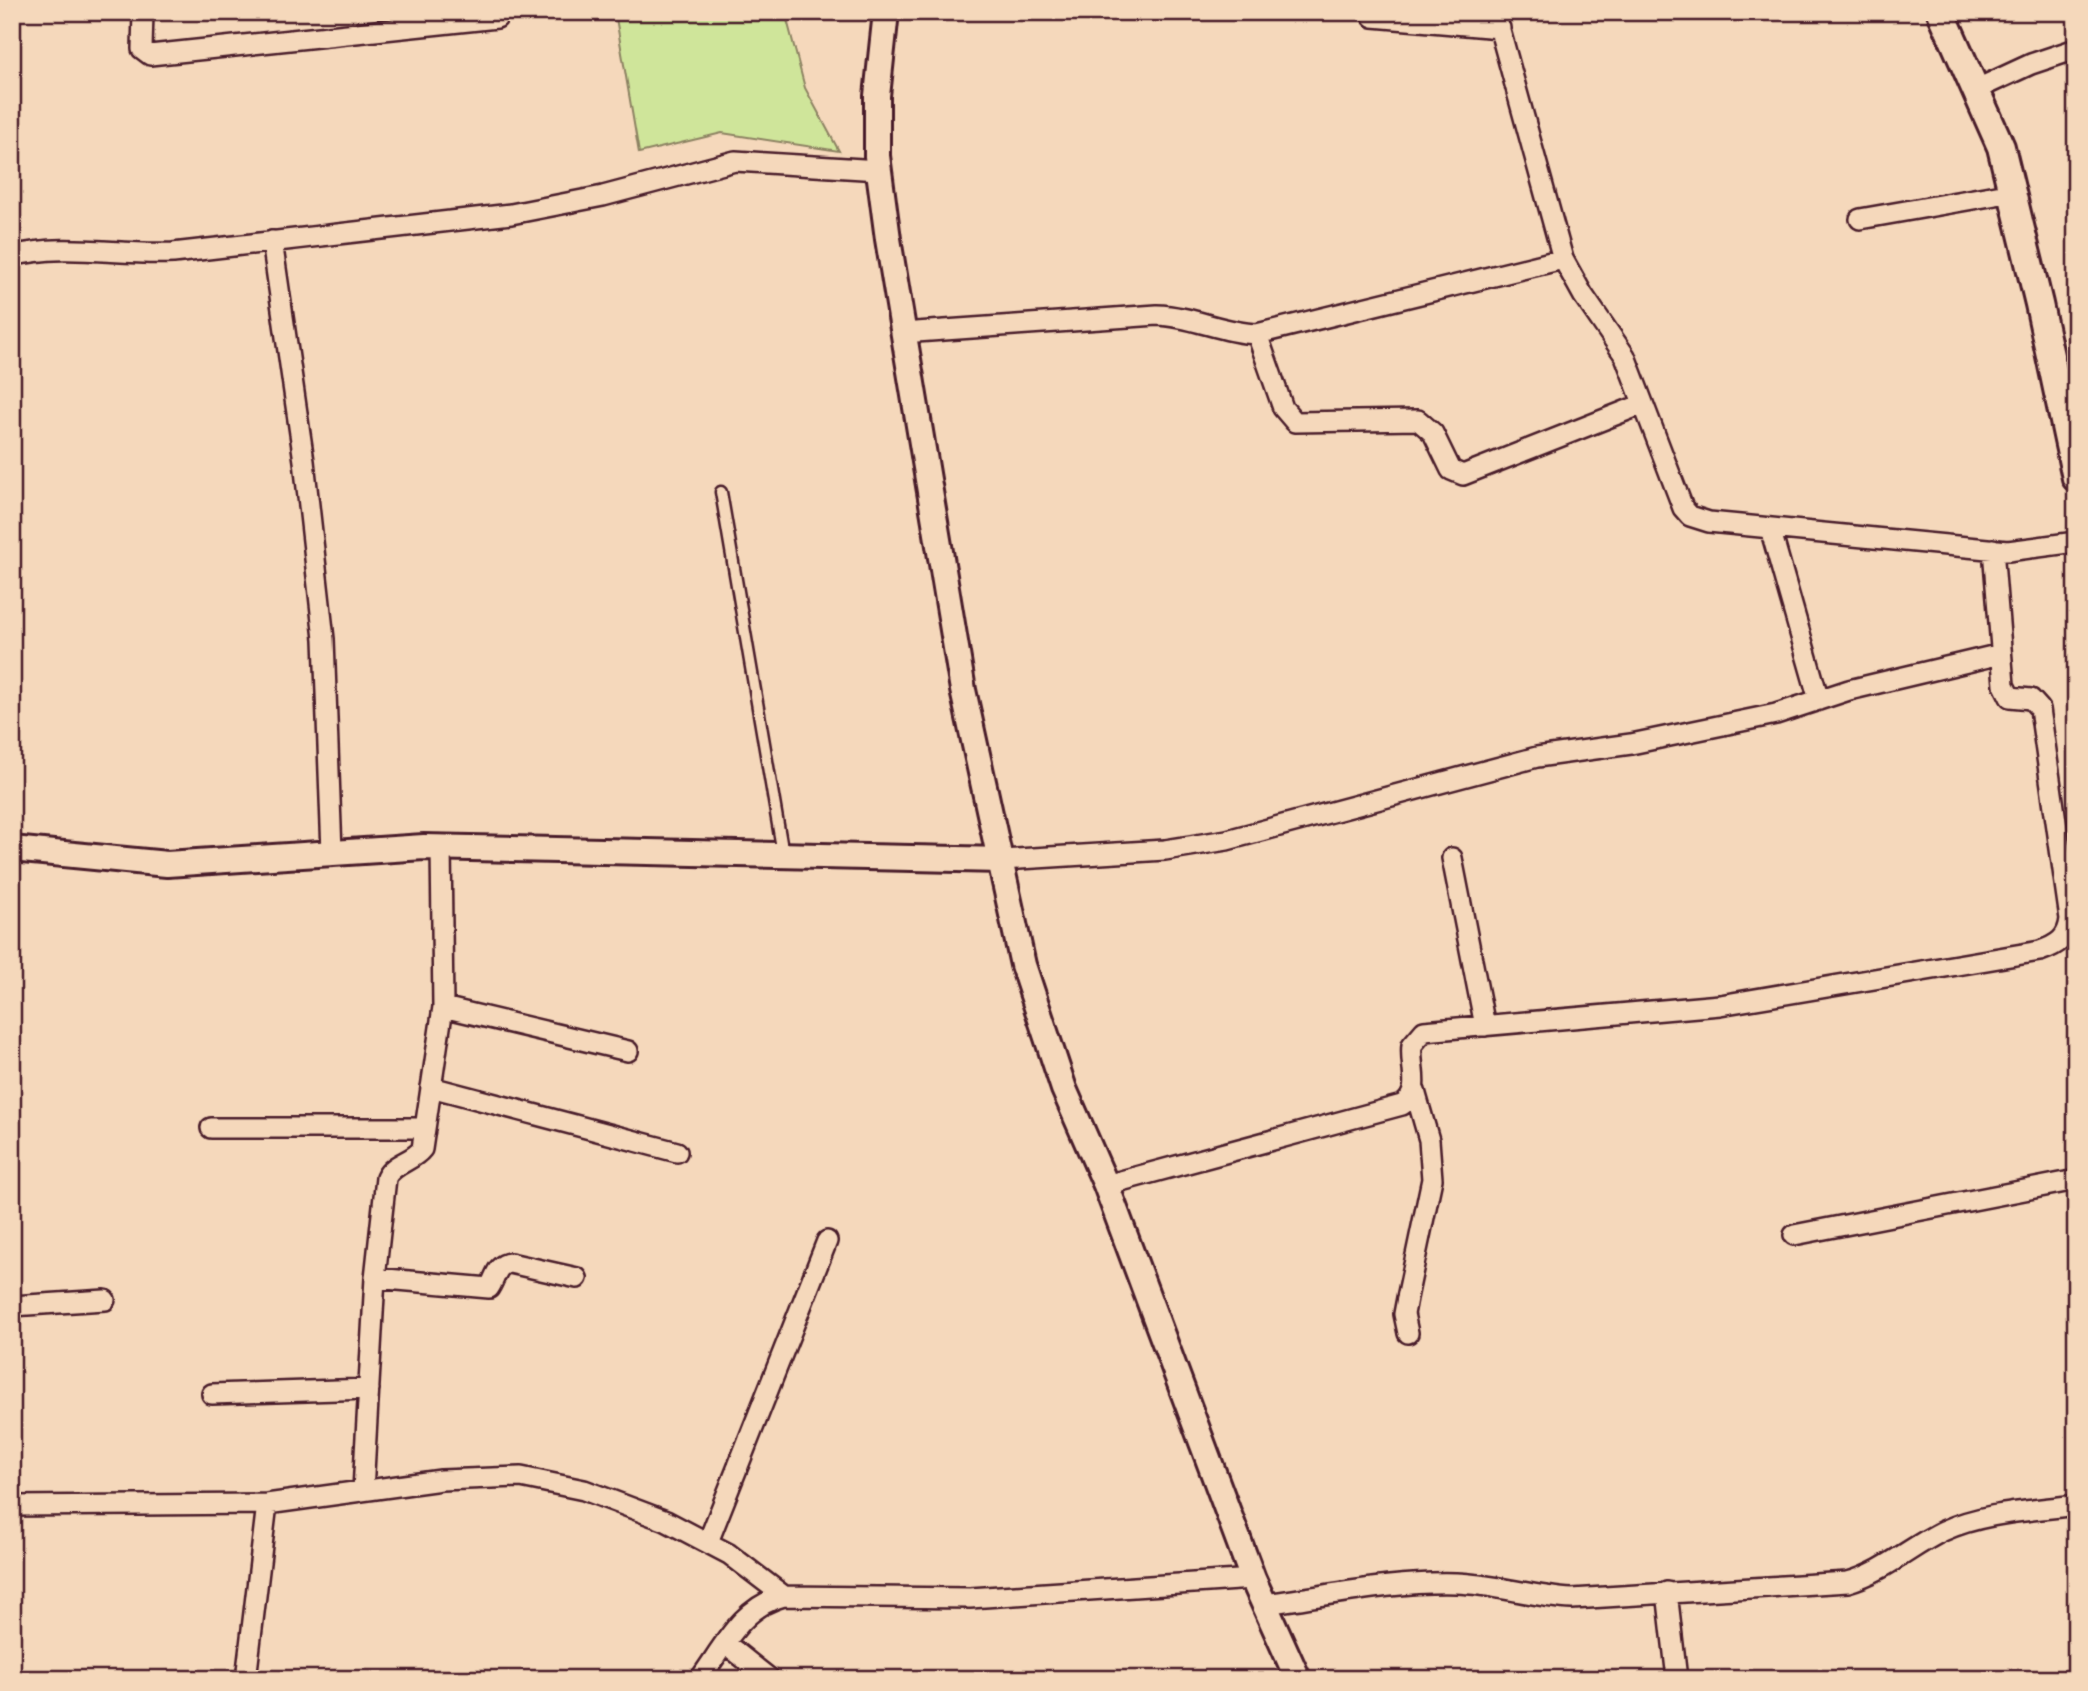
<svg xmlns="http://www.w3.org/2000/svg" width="2088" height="1691" viewBox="0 0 2088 1691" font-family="Sriracha,sans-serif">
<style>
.green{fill:#cfe59a;stroke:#8c8262;stroke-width:2}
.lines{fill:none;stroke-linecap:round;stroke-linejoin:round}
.service-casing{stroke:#4a1f2b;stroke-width:15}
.minor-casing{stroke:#4a1f2b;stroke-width:24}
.tertiary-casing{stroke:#4a1f2b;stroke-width:30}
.secondary-casing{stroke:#4a1f2b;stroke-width:32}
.service{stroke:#f5d8bb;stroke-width:10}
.minor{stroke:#f5d8bb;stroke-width:19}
.tertiary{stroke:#f5d8bb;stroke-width:24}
.secondary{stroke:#f5d8bb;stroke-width:26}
</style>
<rect width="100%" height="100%" fill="#f5d8bb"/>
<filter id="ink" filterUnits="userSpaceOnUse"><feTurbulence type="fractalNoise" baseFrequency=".0143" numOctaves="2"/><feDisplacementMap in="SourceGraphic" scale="14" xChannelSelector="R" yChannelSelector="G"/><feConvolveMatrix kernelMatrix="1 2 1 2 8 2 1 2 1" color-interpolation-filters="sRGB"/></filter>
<g filter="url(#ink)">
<path class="green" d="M615,12H785L805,88L839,151L722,133L639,153Z"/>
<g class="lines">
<g class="service-casing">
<path id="service" d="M721,492L783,854"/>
</g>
<g class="minor-casing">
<path id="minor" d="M143,12L142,49L150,55L497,18
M1495,12L1563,259L1583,295L1625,356L1683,508L1690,516L1709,522L2008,551L2076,542
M1373,17L1500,28
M1977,89L2031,64L2076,49
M1860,219L2013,192
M272,241L304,461L324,639L332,852
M12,256C66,242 119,256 173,253L511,214L603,196L735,161L879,170
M902,333L1157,315C1192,316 1223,333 1257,334L1563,259
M1257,334L1283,408L1295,422L1418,420L1433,433L1451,470L1463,475L1643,404
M1770,528L1819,700
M1452,858L1485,1026
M1002,860L1165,850L1227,840L1537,757L1631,744L1776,714L1849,690L2001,654
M443,1007L628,1051
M431,1087L677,1152
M211,1128H425
M1106,1185L1402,1105C1423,1093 1409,1066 1412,1045L1424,1031L1720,1005L2040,951C2058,945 2068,938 2070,919L2040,709L2031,699L2010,697L2004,685L1993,549
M1794,1235L2076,1180
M375,1278L489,1288C496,1278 496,1264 510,1263L577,1278
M12,1306L105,1300
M1408,1333L1404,1314L1407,1298L1432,1179L1429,1140L1415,1091
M212,1394L369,1389
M363,1490L375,1278L386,1178C393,1163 412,1162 422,1149L443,1007L441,847
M12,1506L267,1504L441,1480L521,1477L584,1490L666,1521L729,1554L784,1596
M708,1542L827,1241
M1667,1592L1677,1679
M1264,1604C1327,1596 1393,1581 1456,1583C1495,1584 1533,1597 1572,1599L1848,1582C1884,1572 1910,1547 1943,1531C1984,1512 2032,1511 2076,1505
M726,1644L770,1679
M246,1679L267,1504
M700,1679C724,1646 742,1606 784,1596L970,1598L1253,1579"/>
</g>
<g class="tertiary-casing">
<path id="tertiary" d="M886,12L877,96V156L888,239L963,690L1023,965L1064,1089L1106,1185L1253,1579L1298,1679
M12,849L167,864L424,847L1002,860"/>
</g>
<g class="secondary-casing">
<path id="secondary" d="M1941,12L2001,147L2039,304L2076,478"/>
</g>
<use href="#service" class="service"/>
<use href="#minor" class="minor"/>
<use href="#tertiary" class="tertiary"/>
<use href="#secondary" class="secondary"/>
</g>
</g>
<rect width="2088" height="1691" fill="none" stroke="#f5d8bb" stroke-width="42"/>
<rect x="21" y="21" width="2046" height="1649" fill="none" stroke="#4a1f2b" stroke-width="2.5" filter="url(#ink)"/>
</svg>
